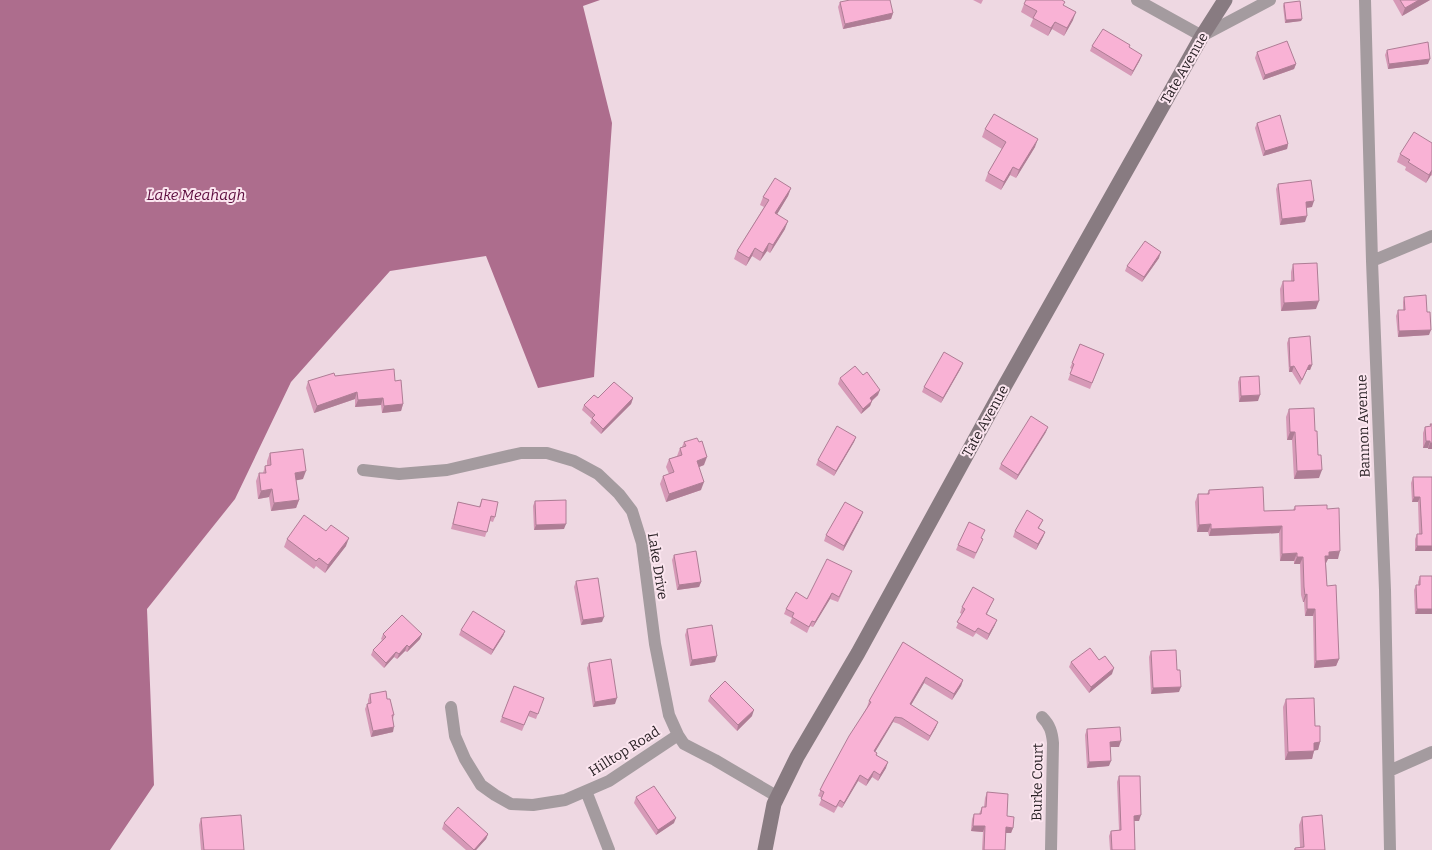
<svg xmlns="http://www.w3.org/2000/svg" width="1432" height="850" viewBox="0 0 1432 850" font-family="Bitter,serif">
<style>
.water{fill:#ad6d8d}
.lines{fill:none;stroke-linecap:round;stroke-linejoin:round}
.street{stroke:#a49b9f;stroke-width:12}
.secondary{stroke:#887b81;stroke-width:15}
.wall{fill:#d699b7}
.shaded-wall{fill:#ae7d95}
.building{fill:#f9b2d5;stroke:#ae7d95}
.labels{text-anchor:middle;stroke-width:4;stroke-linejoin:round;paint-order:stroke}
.street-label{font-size:14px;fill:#282024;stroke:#fbe5ef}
.water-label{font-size:15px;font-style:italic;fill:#5c0c3e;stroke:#fbe5ef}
</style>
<rect width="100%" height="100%" fill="#eed8e2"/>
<path class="water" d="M0,0H600L583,6L612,123L594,377L538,388L486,256L390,271L291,382L235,499L147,609L154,785L110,850H0Z"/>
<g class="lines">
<path class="street" d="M1137,0L1202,36L1270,0
M1365,0L1372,261L1385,590L1390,850
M1372,261L1432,236
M363,470L399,474L447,470L521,453H547L574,461L598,474L619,494L632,511L642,543L655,644L669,715L678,735L684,744L715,760L778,797
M451,707L455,736L465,759L481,785L495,795L511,804L533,805L565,800L609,781L678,735
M1042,717C1050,725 1052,732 1053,743L1051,850
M1389,771L1432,752
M586,791L609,850"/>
<path class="secondary" d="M765,850L774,804L797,757L858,653L995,403L1202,36L1225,0"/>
</g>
<path class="wall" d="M973,0H983L981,4Z
M1393,0H1430L1402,16Z
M840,2L893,13L891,19L843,29L838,7Z
M1284,3L1302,19L1301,21L1285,23L1283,6Z
M1024,4L1063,5L1073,20L1064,36L1052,29L1048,36L1030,26L1033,19L1021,12Z
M1092,46L1129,47L1140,60L1131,76L1090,51Z
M1387,50L1428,64L1388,69L1385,55Z
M1257,52L1296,64L1294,69L1263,80L1255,58Z
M1257,123L1288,144L1287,149L1263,156L1255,128Z
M985,129L1035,147L1016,178L1010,175L1001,190L985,181L988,173L1002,149L982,137Z
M1432,143V176L1431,175L1426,183L1405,170L1406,167L1397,162L1400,154Z
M1278,184L1312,207L1306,208L1305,222L1280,225L1276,189Z
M791,188L788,196L777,214L785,229L770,253L767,251L760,261L752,256L746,266L734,259L737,251L764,207L760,205L763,197Z
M1159,258L1142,282L1125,271L1127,266Z
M1293,264L1316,309L1281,311L1280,289L1283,281H1291V272Z
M1404,297L1427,312L1429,335L1398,337L1396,316L1398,310H1403V302Z
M1289,338L1312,365L1310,370H1307L1300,385L1292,372H1289L1287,343Z
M1080,344L1104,354L1090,389L1068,380L1072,369L1070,368Z
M961,368L941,403L922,392L924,387Z
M335,376L395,381L403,404L401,411L382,413L381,405L355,407V399L314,413L306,388L308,381Z
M1240,377L1258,401L1239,402L1238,382Z
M840,378L878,395L872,401L870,406L861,414L838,384Z
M598,398H633L631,404L601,434L590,423L592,419L582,410L584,405Z
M1289,409L1315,431L1319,478L1294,479L1292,440H1287L1286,417Z
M1430,424L1432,449H1428V448H1423V433L1425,427L1430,426Z
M1046,432L1016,480L999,469L1001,464Z
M856,437L854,442L834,476L816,465L818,460Z
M684,442L704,465L699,467L701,490L666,502L660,484L663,476L669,474L666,467L669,459L677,456L680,448L682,447Z
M270,453L303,479L296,480L299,500L296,508L271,511L269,497L258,499L256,481L259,473H263L265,466L267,465V461Z
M1413,477H1432V551H1415V539L1417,534H1419L1418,502H1412L1411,483Z
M1209,490L1264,511L1293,510L1295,506L1327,509L1338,559H1328L1326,563L1327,586L1339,659L1336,666L1314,668L1313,616H1305L1304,602H1303L1301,595L1300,564H1294V561H1280L1279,533L1209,536L1208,532H1197L1195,502L1198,494H1207Z
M482,499L495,517L493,522L490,521L485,537L451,529L458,502L479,507Z
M535,501L564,529L534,530L533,506Z
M863,512L861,517L843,551L824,541L826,535Z
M1043,520L1039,528L1045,532L1043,537L1036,550L1013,537L1015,531Z
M981,538L983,539L974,559L956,550L958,545Z
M287,539L346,546L325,573L316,566L314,569L284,547Z
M674,555L701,582L699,587L677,590L672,560Z
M850,576L838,602L830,599L813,627L810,626L807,633L790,623L792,618L784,614L786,609L807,599Z
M1420,576H1432L1415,614L1414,590L1416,585H1418V582Z
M576,581L602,622L581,625L574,587Z
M994,599L987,614L995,625L987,640L976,633L973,637L956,628L962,614L960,613L962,607Z
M687,629L715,662L690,666L685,635Z
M461,630L505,631L503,636L491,655L459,635Z
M383,634L420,639L407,652L405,651L397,659L394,657L384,668L371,655L373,650L382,640L381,639Z
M903,642L963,680L961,686L952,700L924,683L911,705L936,727L928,741L899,724L893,722L875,752L877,755L886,768L878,781L872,777L866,786L858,781L842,808L838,806L834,813L819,805L822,798L818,796L824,782L867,707L869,701Z
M1151,651L1177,670L1179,692L1151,694L1149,657Z
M1071,662L1112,674L1089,693L1069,667Z
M589,663L615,704L593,707L587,668Z
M514,686L544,698L536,719L528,716L522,731L500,722Z
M370,694L387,699L394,715L393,719V732L371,737L365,709L367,704H368V700Z
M710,696L752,716L737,731L708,701Z
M1286,699L1315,726L1320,742L1318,750H1314L1312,759L1285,760L1283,707Z
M1087,729L1119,747H1110L1109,766L1087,768L1085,735Z
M1119,776L1139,821H1134L1135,850H1110L1109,836L1111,831L1119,830L1117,782Z
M987,792L1007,816L1013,828L1011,833H1006L1005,850H982L983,832L971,831L972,819L974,814H979L982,807H984L985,798Z
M636,797L674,823L656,835L634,803Z
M1302,817L1325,850H1294L1295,848L1300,847L1299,825Z
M201,818L244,850H201L199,825Z
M444,823L488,834L486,839L476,850H466L442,829Z"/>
<path class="shaded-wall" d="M1419,0H1430L1402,16L1405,8Z
M1076,12L1073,20L1064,36L1067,28Z
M893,13L891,19L843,29L845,24Z
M1302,19L1301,21L1285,23L1286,20Z
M1055,22L1052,29L1048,36L1051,28Z
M1142,55L1140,60L1131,76L1133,71Z
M1430,59L1428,64L1388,69L1389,64Z
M1296,64L1294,69L1263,80L1265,75Z
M1038,139L1035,147L1016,178L1019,170Z
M1288,144L1287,149L1263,156L1265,151Z
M1013,167L1010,175L1001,190L1004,182Z
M1432,170L1431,175L1426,183L1429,175Z
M791,188L788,196L773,221L775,213Z
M1314,201L1312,207L1304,208L1306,202Z
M1307,216L1305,222L1280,225L1282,219Z
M788,221L785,229L770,253L773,245Z
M769,243L767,251L760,261L763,253Z
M755,248L752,256L746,266L749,258Z
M1161,252L1159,258L1142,282L1144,277Z
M1319,301L1316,309L1281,311L1284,303Z
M1431,330L1429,335L1398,337L1399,331Z
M963,363L961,368L941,403L943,398Z
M1309,365H1312L1310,370H1307L1300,385Z
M1294,366L1292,372H1289L1290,367Z
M880,390L878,395L868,404L870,398Z
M357,392L355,399L314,413L317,406Z
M1260,395L1258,401L1239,402L1241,396Z
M383,398L381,405L355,407L358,400Z
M633,398L631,404L601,434L603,429Z
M872,401L870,406L861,414L863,409Z
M403,404L401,411L382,413L384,406Z
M1048,427L1046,432L1016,480L1018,475Z
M1290,432H1295L1292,440H1287Z
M856,437L854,442L834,476L836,471Z
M1426,441H1430L1428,448H1423Z
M1430,443H1432V449H1428Z
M707,457L704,465L694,469L697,461Z
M1322,470L1319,478L1294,479L1297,471Z
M306,471L303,479L293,481L295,473Z
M704,482L701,490L666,502L669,494Z
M272,489L269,497L258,499L261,491Z
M1414,497H1420L1418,502H1412Z
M299,500L296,508L271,511L274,503Z
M863,512L861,517L843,551L844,546Z
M566,524L564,529L534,530L536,525Z
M1211,524L1208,532H1197L1199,525Z
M1282,526L1279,533L1209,536L1211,529Z
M1045,532L1043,537L1036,550L1038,544Z
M349,538L346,546L325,573L328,565Z
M1417,546H1432V551H1415Z
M1340,551L1338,559H1328L1326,563H1323L1325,556L1329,552Z
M1297,553L1294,561H1280L1282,554Z
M1297,557H1303L1300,564H1294Z
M701,582L699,587L677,590L679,585Z
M832,593L830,599L813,627L815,622Z
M1307,594L1304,602H1303L1305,595Z
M1307,609H1315L1313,616H1305Z
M1417,609H1432V614H1415Z
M604,617L602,622L581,625L583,620Z
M997,620L995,625L987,640L989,634Z
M505,631L503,636L491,655L493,650Z
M422,634L420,639L407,652L409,647Z
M407,645L405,651L397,659L399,654Z
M396,652L394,657L384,668L386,663Z
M717,656L715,662L690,666L692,660Z
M1339,659L1336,666L1314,668L1316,661Z
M1114,668L1112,674L1089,693L1091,687Z
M926,677L924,683L908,710L910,704Z
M963,680L961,686L952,700L954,694Z
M1181,687L1179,692L1151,694L1153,688Z
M617,698L615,704L593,707L595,702Z
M754,710L752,716L737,731L738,725Z
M895,717L893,722L872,757L874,751Z
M938,722L936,727L928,741L930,736Z
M394,727L393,732L371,737L373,731Z
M1121,741L1119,747H1108L1110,742Z
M1320,742L1318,750L1311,751L1314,743Z
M1314,751L1312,759L1285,760L1288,752Z
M1111,761L1109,766L1087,768L1089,762Z
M888,762L886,768L878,781L880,775Z
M874,771L872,777L866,786L868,780Z
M860,775L858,781L842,808L844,803Z
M1141,815L1139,821H1132L1134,816Z
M676,818L674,823L656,835L658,830Z
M973,826H985L983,832L971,831Z
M1006,827L1013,828L1011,833H1004Z
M488,834L486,839L476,850H474Z"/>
<path class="building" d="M850,0H890L893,13L845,24L840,2Z
M1026,0H1062L1065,2L1063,5L1076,12L1067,28L1055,22L1051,28L1033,18L1037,11L1024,4Z
M1400,0H1419L1405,8Z
M1300,1L1302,19L1286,20L1284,3Z
M1103,29L1130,45L1129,47L1142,55L1133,71L1092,46Z
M1287,41L1296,64L1265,75L1257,52Z
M1428,42L1430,59L1389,64L1387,50Z
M994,114L1038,139L1019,170L1013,167L1004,182L988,173L1006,142L985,129Z
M1280,115L1288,144L1265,151L1257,123Z
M1414,132L1432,143V170L1429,175L1408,162L1410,160L1400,154Z
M775,178L791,188L775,213L788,221L773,245L769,243L763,253L755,248L749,258L737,251L769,200L763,197Z
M1311,180L1314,201L1306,202L1307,216L1282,219L1278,184Z
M1145,241L1161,252L1144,277L1127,266Z
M1317,263L1319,301L1284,303L1283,281H1294L1293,264Z
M1426,295L1427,312H1430L1431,330L1399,331L1398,310H1405L1404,297Z
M1310,336L1312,365H1309L1302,380L1294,366L1290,367L1289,338Z
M1080,344L1104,354L1092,383L1070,374L1074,364L1072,363Z
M944,352L963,363L943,398L924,387Z
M855,366L863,375L867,372L880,390L870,398L872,401L863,409L840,378Z
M394,369L395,381L401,380L403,404L384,406L383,398L358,400L357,392L317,406L308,381L334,373L335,376Z
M1259,376L1260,395L1241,396L1240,377Z
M614,382L633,398L603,429L592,418L595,415L584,405L594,395L598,398Z
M1314,408L1315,431H1317L1318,455H1321L1322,470L1297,471L1295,432H1290L1289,409Z
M1031,416L1048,427L1018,475L1001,464Z
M1430,424H1432V443H1430V441H1426L1425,427L1431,426Z
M837,426L856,437L836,471L818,460Z
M697,438L699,442L702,441L707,457L697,461L704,482L669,494L663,476L674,472L669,459L682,455L680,448L686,446L684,442Z
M303,449L306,471L295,473L299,500L274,503L272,489L261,491L259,473H266L265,466L271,465L270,453Z
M1413,477H1432V546H1417V534H1422L1420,497H1414Z
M1263,487L1264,511L1295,510V506L1327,505V509L1339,508L1340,551L1329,552V556H1325L1327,586L1336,585L1339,659L1316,661L1315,609H1307V594L1305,595L1304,587L1303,557H1297V553L1282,554V526L1211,529V524L1199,525L1198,494H1209V490Z
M482,499L498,502L495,517L491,516L487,532L453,524L458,502L480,507Z
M566,500V524L536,525L535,501Z
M845,502L863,512L844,546L826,535Z
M1027,510L1043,520L1038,528L1045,532L1038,544L1015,531Z
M304,515L326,531L331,525L349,538L328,565L319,558L316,561L287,539Z
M969,522L985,530L981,538L983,539L976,553L958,545Z
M696,551L701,582L679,585L674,555Z
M827,559L852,571L839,597L832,593L815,622L812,621L809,627L792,617L794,613L786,609L796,592L807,599Z
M1420,576H1432V609H1417L1416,585H1420Z
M598,578L604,617L583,620L576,581Z
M973,587L994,599L986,614L997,620L989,634L978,628L975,632L957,622L965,609L962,607Z
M473,611L505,631L493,650L461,630Z
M402,615L422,634L409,647L407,645L399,654L396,652L386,663L373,650L386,637L383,634Z
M712,625L717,656L692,660L687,629Z
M903,642L963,680L954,694L926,677L910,704L938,722L930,736L902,718L895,717L874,751L877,753L876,755L888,762L880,775L874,771L868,780L860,775L844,803L840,800L836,807L821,799L824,792L820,790L824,782L849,736L871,702L869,701Z
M1090,648L1099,660L1105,656L1114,668L1091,687L1071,662Z
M1176,650L1177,670H1180L1181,687L1153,688L1151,651Z
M611,659L617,698L595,702L589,663Z
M725,681L754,710L738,725L710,696Z
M514,686L544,698L538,714L530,711L524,725L502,717Z
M386,691L387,699H390L394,715H392L394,727L373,731L367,704L371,703L370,694Z
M1314,698L1315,726H1320V742L1314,743V751L1288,752L1286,699Z
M1120,727L1121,741L1110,742L1111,761L1089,762L1087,729Z
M1119,776H1140L1141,815L1134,816L1135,850H1112L1111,831L1121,830Z
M654,786L676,818L658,830L636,797Z
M987,792L1008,794L1007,816L1014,817L1013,828L1006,827L1005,850H984L985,826H973L974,814H981L982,807H986Z
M458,807L488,834L474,850L444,823Z
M241,815L244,850H204L201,818Z
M1322,815L1325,850H1295V848L1304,847L1302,817Z"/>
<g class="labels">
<g class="street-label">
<text transform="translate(1184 68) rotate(-60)" y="5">Tate Avenue</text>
<text transform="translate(985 421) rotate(-61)" y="5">Tate Avenue</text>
<text transform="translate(1363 426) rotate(-92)" y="5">Bannon Avenue</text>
<text transform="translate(658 566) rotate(81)" y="5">Lake Drive</text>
<text transform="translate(624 751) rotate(-32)" y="5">Hilltop Road</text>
<text transform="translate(1037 782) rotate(-89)" y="5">Burke Court</text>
</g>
<g class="water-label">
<text x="196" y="200">Lake Meahagh</text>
</g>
</g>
</svg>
